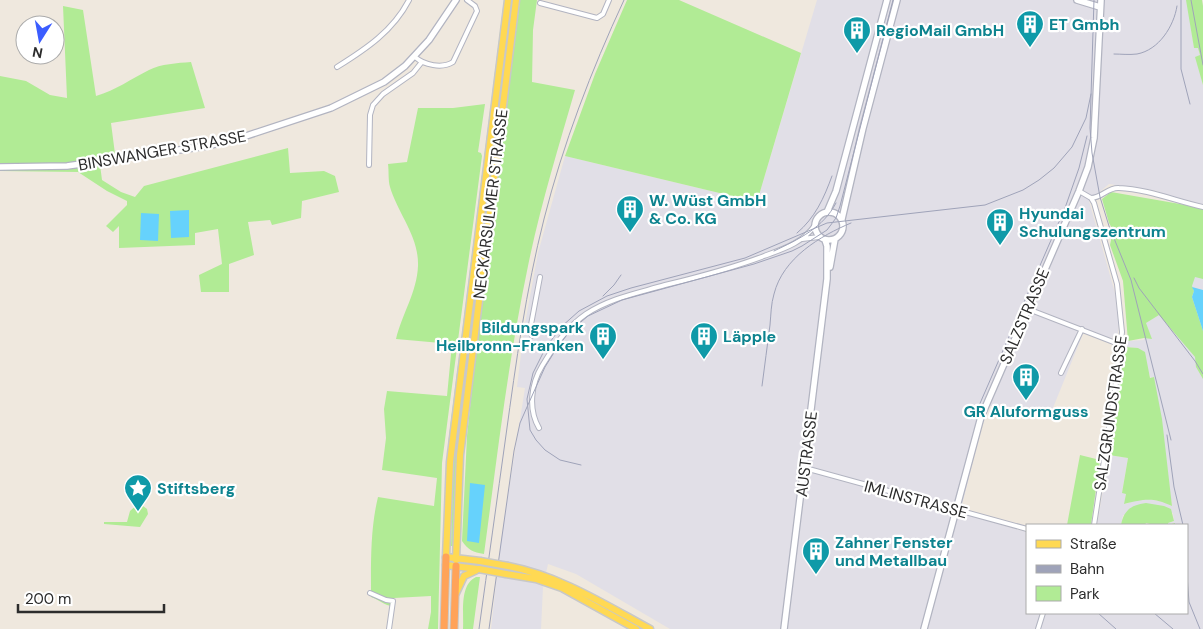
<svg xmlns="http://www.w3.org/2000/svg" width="1203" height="629" viewBox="0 0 1203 629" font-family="'DM Sans',sans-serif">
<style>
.industrial{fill:#e1dfe7}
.green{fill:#b1eb95}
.water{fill:#66d2fc}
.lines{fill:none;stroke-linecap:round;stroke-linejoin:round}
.street-casing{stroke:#b2b4c1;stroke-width:6}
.secondary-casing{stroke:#b2b4c1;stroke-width:8}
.primary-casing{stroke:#c8c8c8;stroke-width:9}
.highway-casing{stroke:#c8c8c8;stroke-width:9}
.street{stroke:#fff;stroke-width:4}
.secondary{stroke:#fff;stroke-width:5.5}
.primary{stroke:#ffd953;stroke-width:6}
.highway{stroke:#ffa359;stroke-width:7}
.tram{stroke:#9fa3b9;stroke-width:1}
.rail{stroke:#9fa3b9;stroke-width:1}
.primary-bridge-casing{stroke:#c8c8c8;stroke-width:9;stroke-linecap:butt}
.primary-bridge{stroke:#ffd953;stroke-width:6}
.labels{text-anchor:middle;stroke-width:4.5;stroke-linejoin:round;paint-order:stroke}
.culture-label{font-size:16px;font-weight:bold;fill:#0d838f;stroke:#fff;text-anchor:start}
.street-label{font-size:16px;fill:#2c2c2c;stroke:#fff}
</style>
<rect width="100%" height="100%" fill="#efe8de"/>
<path class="industrial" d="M817,0H1187L1194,48L1198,47L1200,56L1196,57L1203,85V208L1176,200L1157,191L1109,184L1089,201L1115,293L1119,324L1118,334L1115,337L1110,338L1085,329L1048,420L990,406L982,425L960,513L1027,532V613H1187V525H1175L1174,523L1168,525V523L1174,521L1173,513L1123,515L1121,525H1097L1109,455L1128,458L1122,492L1126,493L1125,504L1144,498L1164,502L1172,506L1153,377L1151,378L1138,348L1125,347L1128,341L1144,340L1146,323L1159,314L1195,357L1171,276L1203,261V629H670L576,574L548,564L543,587L541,629H491L501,540L525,388L517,387L524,329L538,253L565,156L757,202Z"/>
<path class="green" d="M504,0H505L449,444H448Z
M510,0H513L465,372L457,455L453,546H451L454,445Z
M520,0H537L533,30L532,82L575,90C558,149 540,207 528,266C508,361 497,458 484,554C473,552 468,550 462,541L467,436L480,313Z
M627,0H679L801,53L757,202L565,156L595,74Z
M1186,0H1202L1203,6V85L1195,57L1200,55L1198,48H1194Z
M63,6L83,10L96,96C116,90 131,79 149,70C161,64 177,63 191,62L205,108L111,123L115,154L99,157L102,180L121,192L135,197L144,186L288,148L290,173L324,171L335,176L339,192L302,201L301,218L272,225L270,220L248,222L254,255L229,264V292H201L199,275L222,264L218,229L195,233V245L119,248V226L113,232L106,226L127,205V201L107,191L78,172L0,171V76L26,81L50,95L67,98Z
M485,104L478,152L481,153L482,156L442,463L438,629H428L431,612V596L394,598L393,606C385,606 378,599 371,597C371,564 370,530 378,497L434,506L437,478L382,470L386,438L384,409L387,391L447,396L452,344L396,339C402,314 417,292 418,266C419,236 398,214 390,187C388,180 389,171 388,164L407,162L418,108H453Z
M1111,192L1203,208V279L1195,277L1192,286L1194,291L1192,297L1203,331V379L1196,367L1195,357L1159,315L1146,323L1152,339L1144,338L1128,341L1123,281L1110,245L1113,230L1109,223L1102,199Z
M1125,347L1138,348L1145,352L1150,378L1154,377L1162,419L1172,506C1153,497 1144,499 1124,504L1126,494L1122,493L1128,458L1109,455Z
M1080,455L1100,460L1091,525H1067Z
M139,503L147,509L148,514L140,527L104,524V522H127L130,511Z
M1146,503L1164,506L1171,509L1174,521L1168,523V525L1175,523V525H1154L1146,523L1145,525H1121C1124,510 1131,505 1146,503Z
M476,577H480L473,629H463C464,613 459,585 476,577Z"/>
<path class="water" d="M189,210V237L171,238L170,211Z
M141,213L159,214L158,241L140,240Z
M1192,287L1203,290V331L1192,297L1194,291Z
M470,483L485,485L479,543L467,541Z"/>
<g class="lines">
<g class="street-casing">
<path id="street" d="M540,3L597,18L603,14L609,0
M415,57C424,65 442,69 453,62L477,11L475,6L467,0
M337,67C366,49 393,31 409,0
M369,165L370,115L373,105L383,94L413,73L421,63
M1079,191L1091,198L1094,203L1117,284L1122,332L1117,376L1094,525
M1091,198C1102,198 1108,187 1119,188C1147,189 1176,201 1203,207
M802,239L819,237
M1028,309L1121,345
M532,336L530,330L540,277
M1061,373L1082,329
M539,428C528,409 531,384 542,366C554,346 567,327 586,314C610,298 638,293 665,285C698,277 732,268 764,256C783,249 803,243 815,225
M805,468L1027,529
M370,593L386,600L393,601L389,629
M1038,629L1043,613"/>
</g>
<g class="secondary-casing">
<path id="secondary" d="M1077,0L1100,7
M0,167L67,166L207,146L243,137L331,108L384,82L405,66L429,40L456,0
M815 226a14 14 0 1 1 28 0a14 14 0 1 1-28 0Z
M827,212L836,191L887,0
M842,219L863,128L897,0
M830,267L835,239
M784,629L827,279V246L825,240
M924,629L981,417L1079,191L1088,167L1094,138L1101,0"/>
</g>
<g class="primary-casing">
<path id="primary" d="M456,560L460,455L516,0
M480,561L446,557L450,462L508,0
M446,565L477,569
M508,566C560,576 604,604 650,629
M506,574L536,579L562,588L636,629
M456,593L464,576L479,569"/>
</g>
<g class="highway-casing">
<path id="highway" d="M444,629L446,557
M454,629L456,566"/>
</g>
<use href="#street" class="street"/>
<use href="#secondary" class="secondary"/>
<use href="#primary" class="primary"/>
<use href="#highway" class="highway"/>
<path class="tram" d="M774,251C799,239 823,228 836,203
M489,629L514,451L520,423L527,407L545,367L555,351L569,332L588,316L622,300L754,264L792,251L802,246L827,230L836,218L840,206L893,0"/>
<path class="rail" d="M1094,0L1090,128L1092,153L1100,197L1109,226L1131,280L1171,440
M1181,0V69L1190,104
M1191,0L1203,65
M1114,54C1121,54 1129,55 1137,54C1159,50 1174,26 1177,6
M797,233C815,218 824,198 832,176
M1134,278L1139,288L1195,361L1203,374
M603,296L614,285L621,275
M762,386C765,366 767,345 770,325C771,314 771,304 774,294C783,258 820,236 851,223
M978,408L1065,208L1079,168L1087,136
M1167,435L1174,487L1183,525
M581,465L560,460L545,450L536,440L530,430L527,399L533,373L545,349L561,327L579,311L607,296L631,288L745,258L827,223L985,205L1023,190L1039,180L1054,168L1072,147L1086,118L1091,94
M1187,549V569
M1187,575L1189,602L1200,629
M1098,613L1116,629
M1154,613L1173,629
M479,629C488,564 497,500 506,435C516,362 526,290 544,219C563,144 591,71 624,0"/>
<g class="primary-bridge-casing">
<path id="primary-bridge" d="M480,561L508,566
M479,569L506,574"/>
</g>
<use href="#primary-bridge" class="primary-bridge"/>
</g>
<defs>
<g id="building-pin" transform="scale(1.4375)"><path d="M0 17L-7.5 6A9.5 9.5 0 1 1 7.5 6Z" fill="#0f9aa8" stroke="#fff"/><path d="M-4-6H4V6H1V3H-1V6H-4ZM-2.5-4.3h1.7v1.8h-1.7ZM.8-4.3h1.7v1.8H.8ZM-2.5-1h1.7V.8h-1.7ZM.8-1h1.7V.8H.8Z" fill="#fff"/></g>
<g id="sight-pin" transform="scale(1.4375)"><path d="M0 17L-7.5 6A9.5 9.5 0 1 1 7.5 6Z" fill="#0f9aa8" stroke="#fff"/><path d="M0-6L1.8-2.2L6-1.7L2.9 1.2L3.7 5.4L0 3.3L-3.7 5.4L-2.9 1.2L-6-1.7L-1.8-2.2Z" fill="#fff"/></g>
</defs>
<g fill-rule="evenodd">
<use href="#building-pin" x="1030" y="24"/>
<use href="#building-pin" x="857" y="30"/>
<use href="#building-pin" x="630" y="209"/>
<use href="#building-pin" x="1000" y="222"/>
<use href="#building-pin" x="603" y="336"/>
<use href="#building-pin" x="704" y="336"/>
<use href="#building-pin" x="1026" y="377"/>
<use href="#sight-pin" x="138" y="488"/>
<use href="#building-pin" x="816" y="551"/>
</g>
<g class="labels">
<g class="culture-label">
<text x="1049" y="30">ET Gmbh</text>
<text x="876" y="36">RegioMail GmbH</text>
<text x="649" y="206">W. Wüst GmbH<tspan x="649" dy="18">&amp; Co. KG</tspan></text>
<text x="1019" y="219">Hyundai<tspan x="1019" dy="18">Schulungszentrum</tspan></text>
<text x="584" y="333" text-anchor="end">Bildungspark<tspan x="584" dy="18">Heilbronn-Franken</tspan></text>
<text x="723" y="342">Läpple</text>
<text x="1026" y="417" text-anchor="middle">GR Aluformguss</text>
<text x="157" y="494">Stiftsberg</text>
<text x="835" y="548">Zahner Fenster<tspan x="835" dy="18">und Metallbau</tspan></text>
</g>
<g class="street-label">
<text transform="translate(162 150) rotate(-10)" y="6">BINSWANGER STRASSE</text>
<text transform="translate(490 204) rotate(-83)" y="6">NECKARSULMER STRASSE</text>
<text transform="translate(1024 316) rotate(-67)" y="6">SALZSTRASSE</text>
<text transform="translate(1110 413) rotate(-82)" y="6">SALZGRUNDSTRASSE</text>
<text transform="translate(806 454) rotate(-83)" y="6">AUSTRASSE</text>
<text transform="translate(916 499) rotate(15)" y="6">IMLINSTRASSE</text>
</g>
</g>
<rect x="1026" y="524" width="162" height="90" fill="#ffffff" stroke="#ababab"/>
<rect x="1036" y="540" width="25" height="8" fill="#ffd953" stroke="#ababab"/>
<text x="1070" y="549" font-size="15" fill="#2c2c2c">Straße</text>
<rect x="1036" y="565" width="25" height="8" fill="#9fa3b9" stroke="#ababab"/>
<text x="1070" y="574" font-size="15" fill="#2c2c2c">Bahn</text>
<rect x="1036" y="586" width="25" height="15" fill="#b1eb95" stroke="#ababab"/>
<text x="1070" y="599" font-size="15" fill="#2c2c2c">Park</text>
<g transform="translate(40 40) rotate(191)"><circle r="24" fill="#ffffff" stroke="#ababab"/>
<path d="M0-4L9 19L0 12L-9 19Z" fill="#3b5dff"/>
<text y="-8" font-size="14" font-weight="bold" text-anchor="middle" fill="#2c2c2c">N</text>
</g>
<path d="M18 604v8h146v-8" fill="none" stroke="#2c2c2c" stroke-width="2.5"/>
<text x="25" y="604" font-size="15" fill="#2c2c2c" stroke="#ffffff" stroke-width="4" paint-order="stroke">200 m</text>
</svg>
